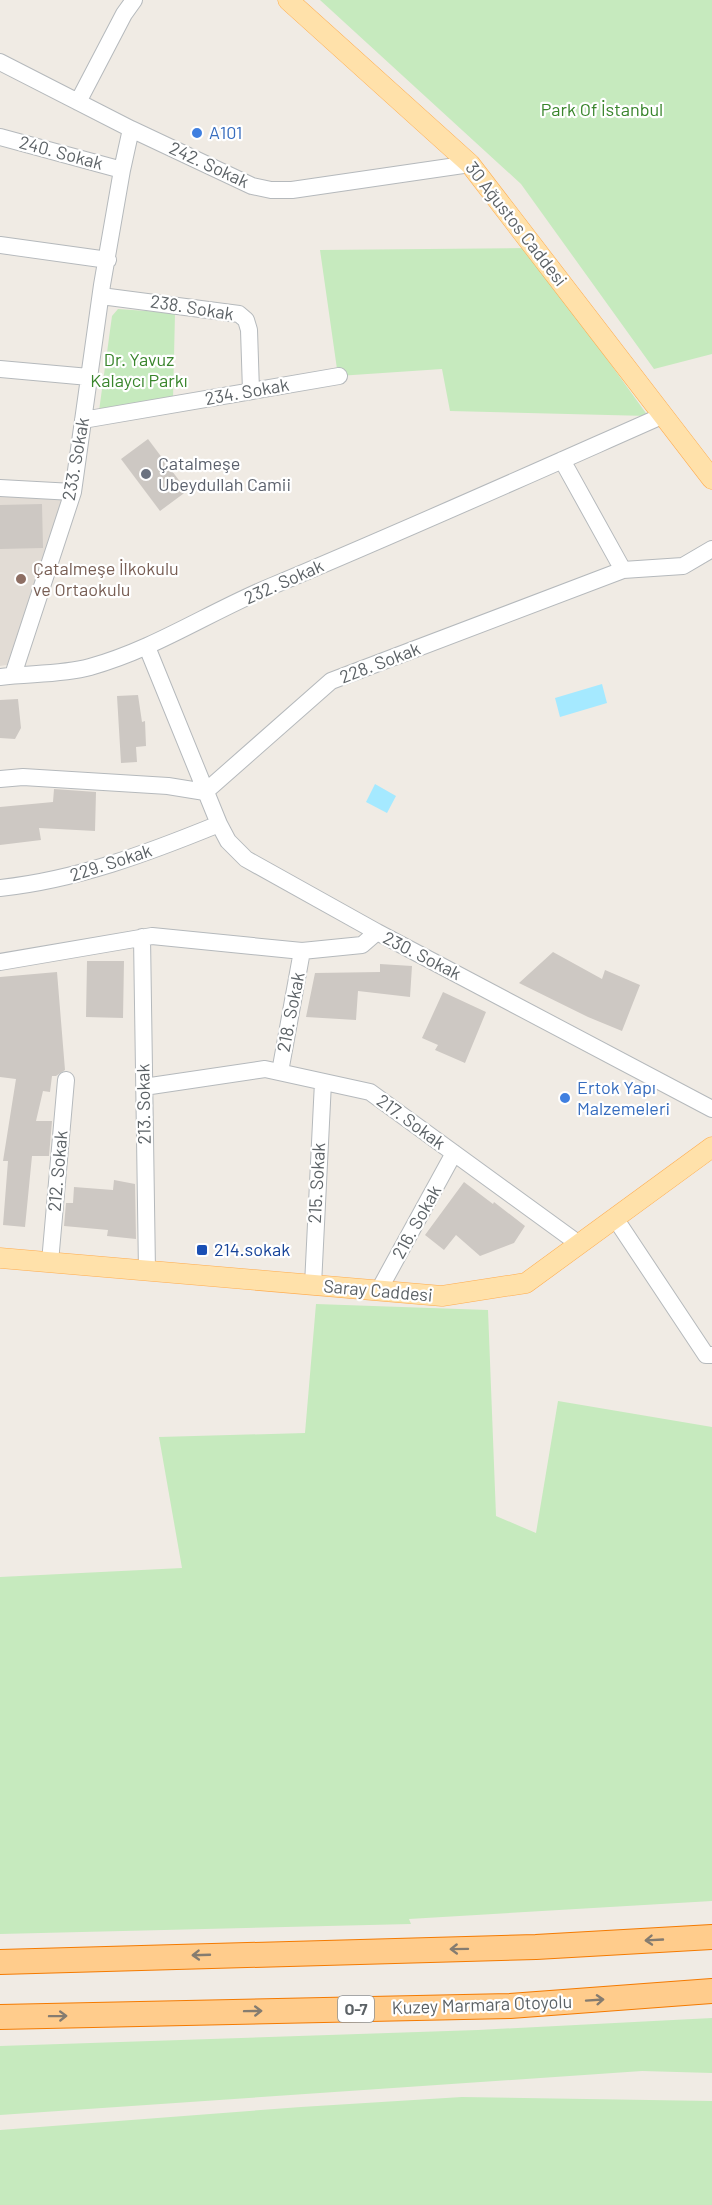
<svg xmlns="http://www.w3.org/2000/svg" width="712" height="2205" viewBox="0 0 712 2205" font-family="Barlow,sans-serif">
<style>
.education{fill:#e2dcd5}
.green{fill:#c6eabe}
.water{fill:#a5e9ff}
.building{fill:#cdc8c3}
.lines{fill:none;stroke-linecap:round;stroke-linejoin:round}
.minor-casing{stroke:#b5b9bc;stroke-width:18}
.major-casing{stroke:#ffac4e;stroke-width:21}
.highway-casing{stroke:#f47a00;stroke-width:26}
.minor{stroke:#fff;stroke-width:16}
.major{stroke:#ffe1aa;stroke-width:20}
.highway{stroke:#ffcc8c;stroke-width:24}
.oneway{stroke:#857c70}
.shop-dot{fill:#3f7fe0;stroke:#fff;stroke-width:2}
.worship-dot{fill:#6b7280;stroke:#fff;stroke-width:2}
.education-dot{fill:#8d6e63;stroke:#fff;stroke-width:2}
.transit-dot{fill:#1a4fb4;stroke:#fff;stroke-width:2}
.labels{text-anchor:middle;stroke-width:4.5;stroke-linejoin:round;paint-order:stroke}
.shield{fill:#fff;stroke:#8d9194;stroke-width:1.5}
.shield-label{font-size:16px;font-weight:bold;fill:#5c6266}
.park-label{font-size:18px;fill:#39852c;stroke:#fff}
.shop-label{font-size:18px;fill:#366cbe;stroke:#fff;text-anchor:start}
.street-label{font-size:18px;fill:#5c6266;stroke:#fff}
.worship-label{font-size:18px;fill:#5b616d;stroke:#fff;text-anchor:start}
.education-label{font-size:18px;fill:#785e54;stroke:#fff;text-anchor:start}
.transit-label{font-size:18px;fill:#164399;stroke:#fff;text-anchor:start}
</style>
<rect width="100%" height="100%" fill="#f0ebe4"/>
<path class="education" d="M0,494L68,496L17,663L0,666Z"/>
<path class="green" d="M320,0H712V354L654,369L521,184Z
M527,248L648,416L450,411L442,369L338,376L320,250Z
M118,309L175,313L173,400L99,411L112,316Z
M316,1304L488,1310L496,1516L536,1533L558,1401L712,1427V1901L409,1919L411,1924L0,1934V1577L182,1568L159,1437L305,1433Z
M712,2018V2073L642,2071L0,2115V2046L478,2030Z
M462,2097L712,2101V2205H0V2130L301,2107Z"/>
<path class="water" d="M602,684L607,703L560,717L555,698Z
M375,784L396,796L387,813L366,802Z"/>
<path class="building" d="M148,439L187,491L160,511L121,459Z
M42,504L43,548L0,549V505Z
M138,695L142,722L145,721L146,746L136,747L137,762L121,763L117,696Z
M18,699L21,728L15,739L0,738V700Z
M54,789L96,792L95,831L39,828L41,840L0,845V807L53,802Z
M553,952L602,979L605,970L640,985L622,1031L588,1017L519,983Z
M87,961H124L123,1018L86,1017Z
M380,964L412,966L410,997L358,991L356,1020L306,1017L315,973L380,972Z
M57,972L65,1070L56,1076H52L50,1092L43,1091L36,1121H52L49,1156H32L25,1227L3,1225L8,1161H3L16,1079L0,1077V977Z
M443,992L486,1012L465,1063L435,1050L438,1045L422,1038Z
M114,1180L135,1184L136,1239L107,1236L108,1230L64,1226L66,1203H73L74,1187L113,1190Z
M464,1182L493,1204L494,1202L525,1226L514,1243L480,1256L456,1235L444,1250L425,1235Z"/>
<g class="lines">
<g class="minor-casing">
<path id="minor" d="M0,62L131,129L252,186L271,190H292L470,164
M78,102L124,14L134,0
M0,137L122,170
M0,245L108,260
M101,296L239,314L246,320L249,330L251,391
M0,369L89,377
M83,420L339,376
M562,460L623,570
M0,488L73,492
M147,647L219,824L228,841L246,859L377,932
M13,675L73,492L102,285L122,170L131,129
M0,677C30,673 60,675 90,667C155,649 211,611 272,586C404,531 533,473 664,415
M0,779L23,777L168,786L205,792L331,681L623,570L683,566L712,549
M0,888C76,880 148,853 219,824
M142,937L147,1271
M0,962L152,936L302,951L362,945L377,932L712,1109
M280,1072L302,951
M144,1087L265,1069L370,1092L579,1244
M615,1218L706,1355H712
M50,1262L66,1080
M313,1285L323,1082
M379,1290L454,1153"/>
</g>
<g class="major-casing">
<path id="major" d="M288,0L470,164L712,479
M0,1258L442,1296L526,1283L712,1147"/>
</g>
<g class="highway-casing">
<path id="highway" d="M0,1962L536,1947L712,1937
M0,2017L510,2006L712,1991"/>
</g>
<use href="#minor" class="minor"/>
<use href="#major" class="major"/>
<use href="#highway" class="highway"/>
</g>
<defs><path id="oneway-shaft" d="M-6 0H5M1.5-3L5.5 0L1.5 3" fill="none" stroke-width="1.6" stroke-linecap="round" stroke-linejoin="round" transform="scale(1.5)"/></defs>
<g class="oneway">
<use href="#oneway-shaft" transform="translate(654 1940) rotate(177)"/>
<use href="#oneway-shaft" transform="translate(459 1949) rotate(179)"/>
<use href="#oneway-shaft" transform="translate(201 1955) rotate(178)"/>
<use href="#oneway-shaft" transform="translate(595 2000) rotate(-4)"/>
<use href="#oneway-shaft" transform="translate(253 2011) rotate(-1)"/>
<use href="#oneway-shaft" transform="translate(58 2016) rotate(-1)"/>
</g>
<g class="shop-dot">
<circle cx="197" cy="133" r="6"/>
<circle cx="565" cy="1098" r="6"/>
</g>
<circle class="worship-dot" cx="146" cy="474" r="6"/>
<circle class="education-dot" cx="21" cy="579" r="6"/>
<rect class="transit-dot" x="196" y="1244" width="12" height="12" rx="3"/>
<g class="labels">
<rect class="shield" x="338" y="1996" width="36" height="26" rx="4.5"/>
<g class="shield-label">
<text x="356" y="2015">O-7</text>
</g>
<g class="park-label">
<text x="602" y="116">Park Of İstanbul</text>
<text x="139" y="366">Dr. Yavuz<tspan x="139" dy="21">Kalaycı Parkı</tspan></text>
</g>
<g class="shop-label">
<text x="209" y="139">A101</text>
<text x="577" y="1094">Ertok Yapı<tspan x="577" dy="21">Malzemeleri</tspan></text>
</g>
<g class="street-label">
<text transform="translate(61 153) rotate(15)" y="6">240. Sokak</text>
<text transform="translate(209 165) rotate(25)" y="6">242. Sokak</text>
<text transform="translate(516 224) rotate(52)" y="6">30 Ağustos Caddesi</text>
<text transform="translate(192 308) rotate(9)" y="6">238. Sokak</text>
<text transform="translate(247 392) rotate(-10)" y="6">234. Sokak</text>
<text transform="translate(76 459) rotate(-80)" y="6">233. Sokak</text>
<text transform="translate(284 582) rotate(-24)" y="6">232. Sokak</text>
<text transform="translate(380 663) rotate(-21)" y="6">228. Sokak</text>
<text transform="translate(111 863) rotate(-18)" y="6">229. Sokak</text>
<text transform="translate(422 956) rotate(27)" y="6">230. Sokak</text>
<text transform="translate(291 1012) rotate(-79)" y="6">218. Sokak</text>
<text transform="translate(144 1104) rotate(-91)" y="6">213. Sokak</text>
<text transform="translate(411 1122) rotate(36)" y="6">217. Sokak</text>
<text transform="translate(58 1171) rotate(-85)" y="6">212. Sokak</text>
<text transform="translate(317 1183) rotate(-87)" y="6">215. Sokak</text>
<text transform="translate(417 1222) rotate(-61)" y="6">216. Sokak</text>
<text transform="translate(378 1291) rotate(5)" y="6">Saray Caddesi</text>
<text transform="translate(482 2005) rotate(-2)" y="6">Kuzey Marmara Otoyolu</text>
</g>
<g class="worship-label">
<text x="158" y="470">Çatalmeşe<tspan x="158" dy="21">Ubeydullah Camii</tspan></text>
</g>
<g class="education-label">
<text x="33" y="575">Çatalmeşe İlkokulu<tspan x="33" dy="21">ve Ortaokulu</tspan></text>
</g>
<g class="transit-label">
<text x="214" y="1256">214.sokak</text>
</g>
</g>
</svg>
